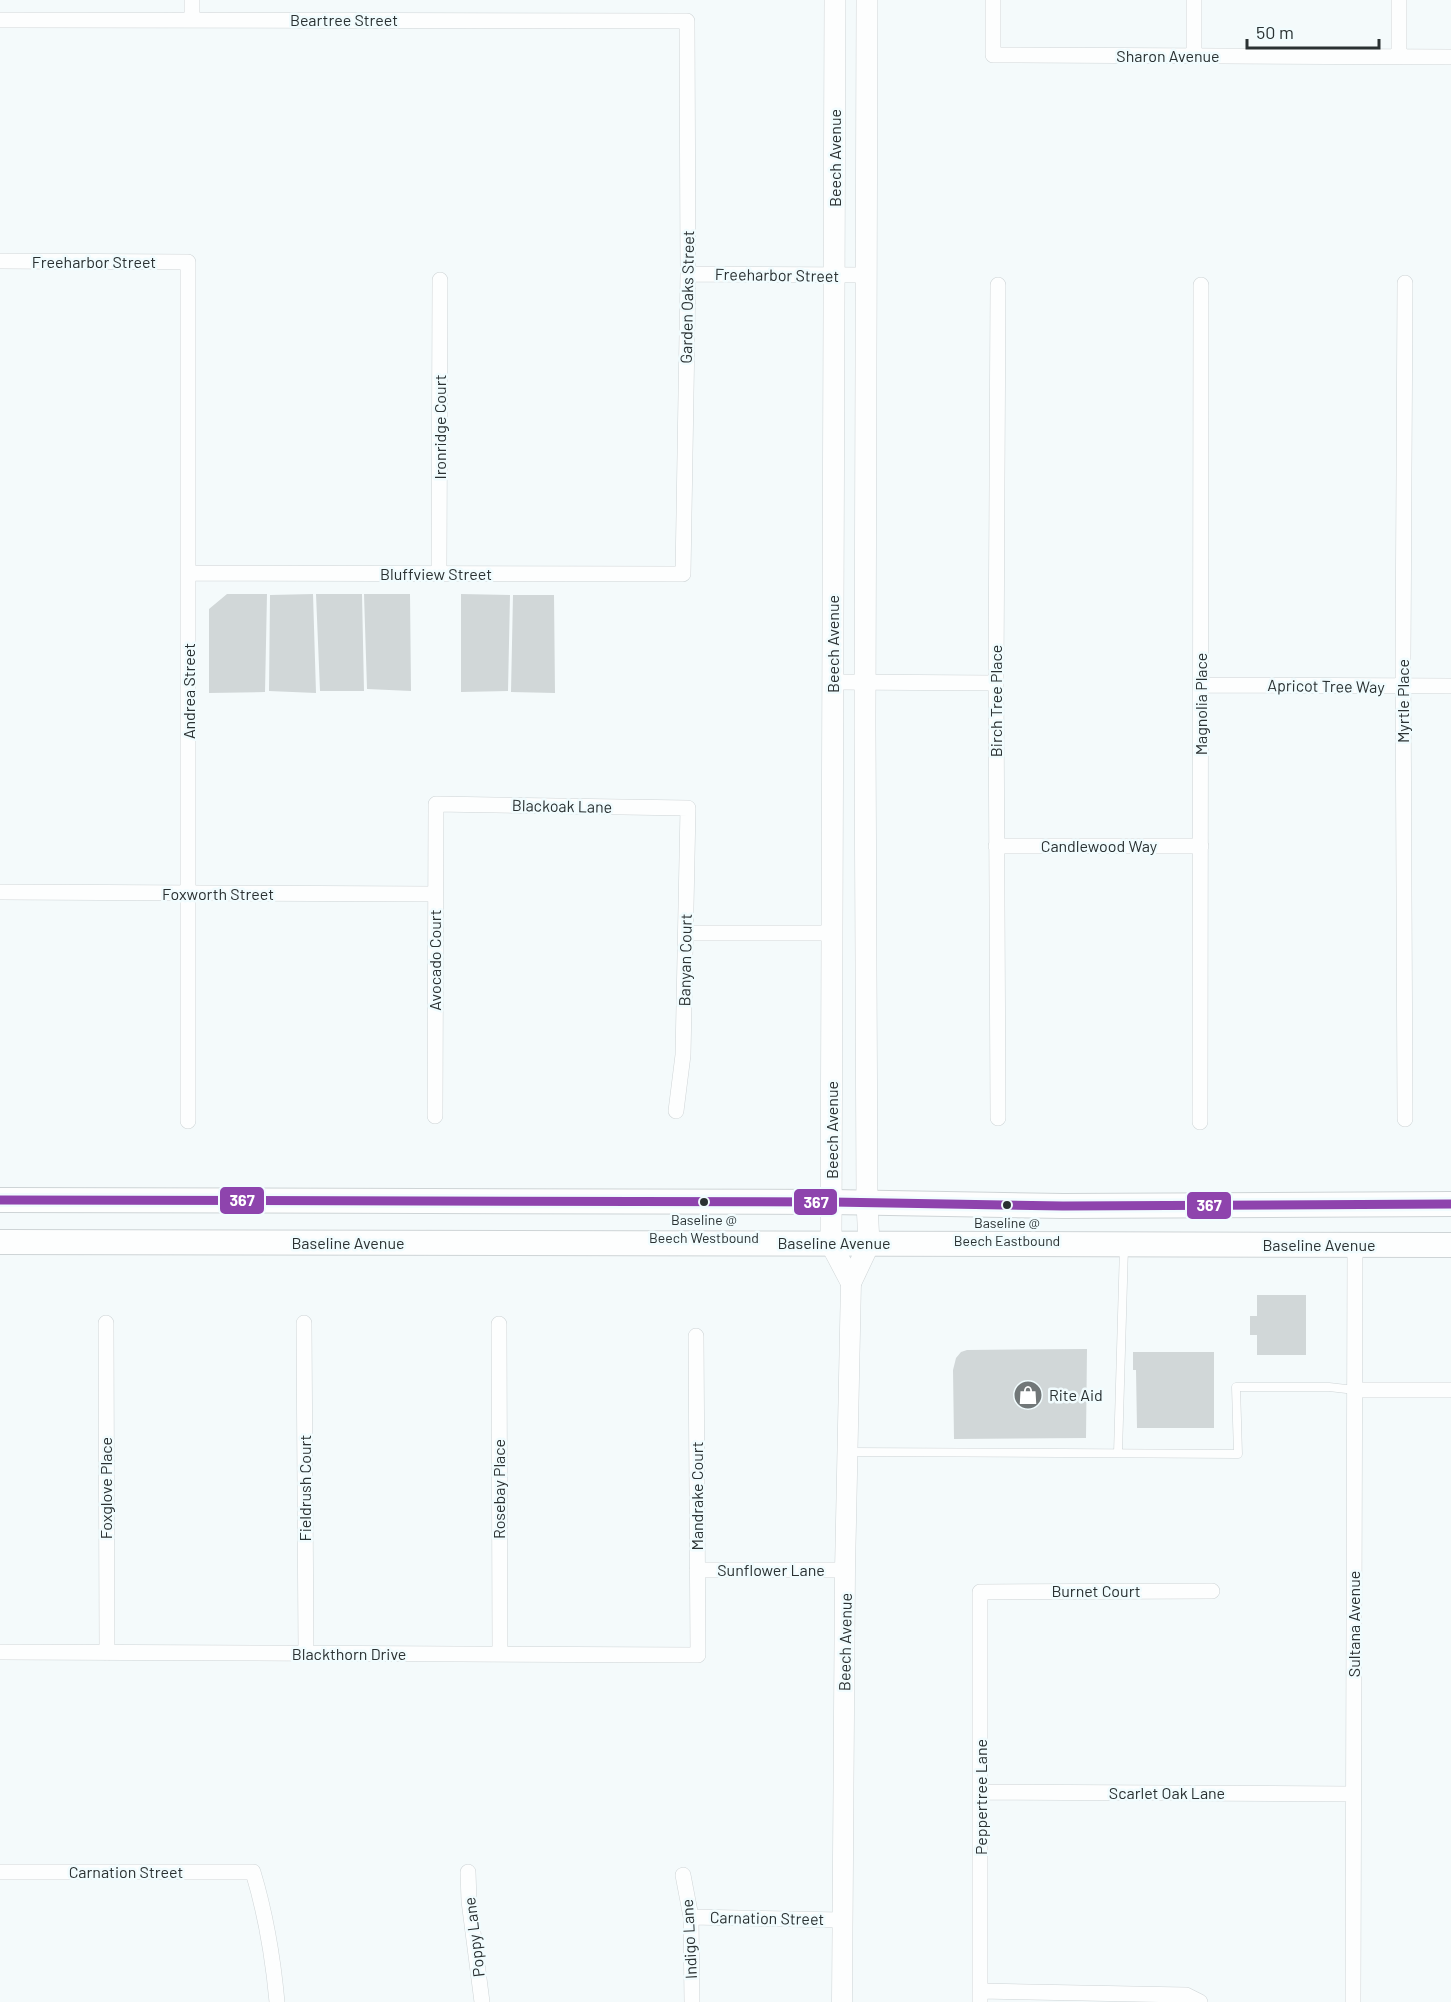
<svg xmlns="http://www.w3.org/2000/svg" width="1451" height="2002" viewBox="0 0 1451 2002" font-family="Barlow,sans-serif">
<style>
.building{fill:#d1d7d8}
.lines{fill:none;stroke-linecap:round;stroke-linejoin:round}
.service-casing{stroke:#ced4d6;stroke-width:9}
.minor-casing{stroke:#ced4d6;stroke-width:16}
.tertiary-casing{stroke:#ced4d6;stroke-width:21}
.secondary-casing{stroke:#ced4d6;stroke-width:22}
.primary-casing{stroke:#ced4d6;stroke-width:26}
.service{stroke:#fdfefe;stroke-width:8}
.minor{stroke:#fdfefe;stroke-width:15}
.tertiary{stroke:#fdfefe;stroke-width:20}
.secondary{stroke:#fdfefe;stroke-width:21}
.primary{stroke:#fdfefe;stroke-width:24}
.bus-1-casing{stroke:#f1fcfe;stroke-width:14}
.bus-1{stroke:#8e44ad;stroke-width:9}
.bus-dot{fill:#2a3132;stroke:#f1fcfe;stroke-width:2}
.labels{text-anchor:middle;stroke-width:5;stroke-linejoin:round;paint-order:stroke}
.bus-label{font-size:14px;fill:#2a3132;stroke:#f1fcfe}
.street-label{font-size:16px;fill:#2a3132;stroke:#f1fcfe}
.poi-label{font-size:16px;fill:#2a3132;stroke:#f1fcfe;text-anchor:start}
.line-badge{stroke:#f1fcfe;stroke-width:2}
.badge-label{font-size:16px;text-anchor:middle;font-weight:bold;fill:#fff}
</style>
<rect width="100%" height="100%" fill="#f4fafb"/>
<path class="building" d="M227,594H267L265,692L209,693V609Z
M313,594L316,693L269,691L270,595Z
M316,594H362L364,691H320Z
M364,594H410L411,691L367,689Z
M461,594L510,595L508,691L461,692Z
M513,595H554L555,693L511,692Z
M1257,1295H1306V1355H1257V1335H1250V1316H1257Z
M1087,1349L1086,1438L954,1439L953,1370L956,1358L961,1352L967,1350Z
M1133,1352H1214V1428H1137L1136,1370H1133Z"/>
<g class="lines">
<g class="service-casing">
<path id="service" d="M849,1452L1238,1454L1236,1387H1329L1355,1390
M1118,1453L1124,1247"/>
</g>
<g class="minor-casing">
<path id="minor" d="M993,0V55L1451,57
M0,20L687,21L688,274L683,574L189,573
M192,20V0
M1194,56V0
M1399,57V0
M0,261L188,262V1121
M688,274L866,275
M998,285L996,683L998,1118
M439,574L440,280
M833,682L996,683
M1201,685L1451,686
M996,846H1201
M0,892L435,894
M686,933H832
M435,1116L436,804L688,808L683,1055L676,1111
M1405,1119L1403,662L1405,283
M1200,1122L1201,285
M106,1323L107,1653
M304,1323L306,1653
M499,1324L500,1654
M1355,1390H1451
M697,1570H845
M0,1652L698,1655L696,1336
M981,1792L1353,1794
M0,1872H253C266,1915 273,1958 277,2002
M468,1872L469,1901L482,2002
M683,1875L691,1917L692,2002
M691,1917L842,1920
M980,1991L1186,1995L1200,2002
M980,2002V1592L1212,1591
M1353,2002L1355,1246"/>
</g>
<g class="tertiary-casing">
<path id="tertiary" d="M842,2002L845,1570L851,1282"/>
</g>
<g class="secondary-casing">
<path id="secondary" d="M835,0L831,1244L851,1282
M851,1282L869,1244L867,1203L865,724L867,0"/>
</g>
<g class="primary-casing">
<path id="primary" d="M0,1200L832,1202L1063,1206L1451,1204
M0,1242L1451,1245"/>
</g>
<use href="#service" class="service"/>
<use href="#minor" class="minor"/>
<use href="#tertiary" class="tertiary"/>
<use href="#secondary" class="secondary"/>
<use href="#primary" class="primary"/>
<g class="bus-1-casing">
<path id="bus-1" d="M0,1200L832,1202L1063,1206L1451,1204"/>
</g>
<use href="#bus-1" class="bus-1"/>
</g>
<defs>
<g id="shop-disc" transform="scale(1.5)"><circle r="9.5" fill="#717778" stroke="#f1fcfe"/><path d="M-5-2.5h2.3a2.7 3.5 0 0 1 5.4 0H5L5.5 6h-11ZM-1.5-2.5h3a1.5 2.3 0 0 0-3 0Z" fill="#fff"/></g>
</defs>
<g fill-rule="evenodd">
<use href="#shop-disc" x="1028" y="1395"/>
</g>
<g class="bus-dot">
<circle cx="704" cy="1202" r="5"/>
<circle cx="1007" cy="1205" r="5"/>
</g>
<g class="labels">
<g class="bus-label">
<text x="704" y="1225">Baseline @<tspan x="704" dy="18">Beech Westbound</tspan></text>
<text x="1007" y="1228">Baseline @<tspan x="1007" dy="18">Beech Eastbound</tspan></text>
</g>
<g class="street-label">
<text x="344" y="26">Beartree Street</text>
<text x="1168" y="62">Sharon Avenue</text>
<text transform="translate(835 158) rotate(-90)" y="6">Beech Avenue</text>
<text x="94" y="268">Freeharbor Street</text>
<text transform="translate(777 275) rotate(1)" y="6">Freeharbor Street</text>
<text transform="translate(687 297) rotate(-89)" y="6">Garden Oaks Street</text>
<text transform="translate(440 427) rotate(-90)" y="6">Ironridge Court</text>
<text x="436" y="580">Bluffview Street</text>
<text transform="translate(833 644) rotate(-90)" y="6">Beech Avenue</text>
<text transform="translate(1326 686) rotate(1)" y="6">Apricot Tree Way</text>
<text transform="translate(189 691) rotate(-90)" y="6">Andrea Street</text>
<text transform="translate(996 701) rotate(-90)" y="6">Birch Tree Place</text>
<text transform="translate(1403 701) rotate(-90)" y="6">Myrtle Place</text>
<text transform="translate(1201 704) rotate(-90)" y="6">Magnolia Place</text>
<text transform="translate(562 806) rotate(1)" y="6">Blackoak Lane</text>
<text x="1099" y="852">Candlewood Way</text>
<text x="218" y="900">Foxworth Street</text>
<text transform="translate(435 960) rotate(-90)" y="6">Avocado Court</text>
<text transform="translate(685 960) rotate(-89)" y="6">Banyan Court</text>
<text transform="translate(832 1130) rotate(-90)" y="6">Beech Avenue</text>
<text x="348" y="1249">Baseline Avenue</text>
<text x="834" y="1249">Baseline Avenue</text>
<text x="1319" y="1251">Baseline Avenue</text>
<text transform="translate(106 1488) rotate(-90)" y="6">Foxglove Place</text>
<text transform="translate(305 1488) rotate(-90)" y="6">Fieldrush Court</text>
<text transform="translate(499 1489) rotate(-90)" y="6">Rosebay Place</text>
<text transform="translate(697 1496) rotate(-90)" y="6">Mandrake Court</text>
<text x="771" y="1576">Sunflower Lane</text>
<text x="1096" y="1597">Burnet Court</text>
<text transform="translate(1354 1624) rotate(-90)" y="6">Sultana Avenue</text>
<text transform="translate(845 1642) rotate(-89)" y="6">Beech Avenue</text>
<text x="349" y="1660">Blackthorn Drive</text>
<text x="1167" y="1799">Scarlet Oak Lane</text>
<text transform="translate(981 1797) rotate(-90)" y="6">Peppertree Lane</text>
<text x="126" y="1878">Carnation Street</text>
<text transform="translate(767 1918) rotate(1)" y="6">Carnation Street</text>
<text transform="translate(474 1937) rotate(-97)" y="6">Poppy Lane</text>
<text transform="translate(689 1939) rotate(-93)" y="6">Indigo Lane</text>
</g>
<g class="poi-label">
<text x="1049" y="1401">Rite Aid</text>
</g>
</g>
<g class="line-badge">
<rect x="219" y="1186" width="46" height="29" rx="6" fill="#8e44ad"/>
<rect x="793" y="1188" width="45" height="28" rx="6" fill="#8e44ad"/>
<rect x="1186" y="1191" width="46" height="29" rx="6" fill="#8e44ad"/>
</g>
<g class="badge-label">
<text x="242" y="1206">367</text>
<text x="816" y="1208">367</text>
<text x="1209" y="1211">367</text>
</g>
<path d="M1247 39v9h132v-9" fill="none" stroke="#2a3132" stroke-width="3"/>
<text x="1256" y="39" font-size="18" fill="#2a3132" stroke="#f1fcfe" stroke-width="4.5" paint-order="stroke">50 m</text>
</svg>
